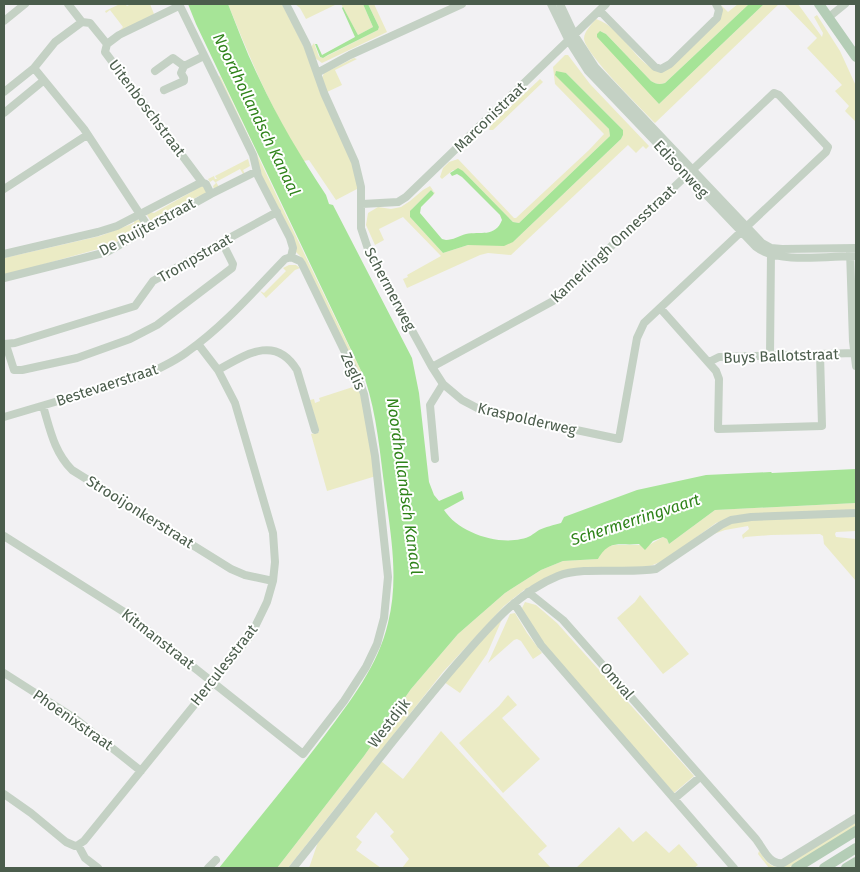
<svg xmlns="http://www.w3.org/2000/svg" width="860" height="872" viewBox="0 0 860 872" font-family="'Fira Sans',sans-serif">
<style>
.green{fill:#ebebc5}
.water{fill:#a6e497}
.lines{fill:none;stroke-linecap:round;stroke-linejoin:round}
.minor{stroke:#c4d1c4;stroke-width:8}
.major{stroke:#b4cdb6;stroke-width:10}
.labels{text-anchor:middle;stroke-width:4;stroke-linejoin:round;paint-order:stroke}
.street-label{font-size:15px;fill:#4b5d4c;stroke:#fff}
.water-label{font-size:16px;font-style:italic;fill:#2f831a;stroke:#fff}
</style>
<rect width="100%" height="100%" fill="#f2f1f3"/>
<path class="green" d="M120,4H125L127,6L131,4H150L154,14L120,33L119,31L123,27L110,10L106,13L105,11Z
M228,4H282L305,49L321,95L352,162L358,186L357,189L336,200L309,160L304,161C272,112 250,58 228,4Z
M295,4H337L306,19L300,8Z
M341,4H363L373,27L358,35Z
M368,4H374L387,32L322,63L315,58L311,47L314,43L319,57L323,58L378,30L379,27Z
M738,4H749L665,83C659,85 656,84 651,81L606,34L600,31L659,104L764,4H779L655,123C641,108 586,55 584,39C584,31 592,24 596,19C623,28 635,63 657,70L717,22C722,16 723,13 721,5L728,12Z
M784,4H798L822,37L823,33L814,17L817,15L840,51L856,86V122L845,111L849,106L835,91L842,85L807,48L817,38Z
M565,55H568L590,84L649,146L646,149L643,146L636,153L628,145L511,255L488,253L480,255L407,288L403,279L408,277L407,275L441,256L403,217L379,229L384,240L375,245L366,225L368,213L378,207L391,209L401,207L410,201L423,190L430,186L435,193L433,195L434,192L431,190L412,209L410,217L443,253L468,245L513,242L621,139L623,135V130L566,73H555L609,129L610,136L519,223L513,222L463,171L453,170L442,179L440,177L443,168L449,162L458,159L514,218H516L589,150L604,134L555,84L553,67Z
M354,58L357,59L335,70L342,85L327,92L322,78L324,73Z
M220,76C268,178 316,279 365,379L361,381L302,258L295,251L217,78Z
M540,79L543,82L493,130H489L491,125Z
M248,159L250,166L243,170L245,174H243L240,169L216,182L219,187L214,189L213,186L216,183L213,180L210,182L208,179L214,176L215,179H217L215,176Z
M201,185L205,187L206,193L203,197L199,196L186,203L185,206L179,209L177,208L157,219L156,222L152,223L147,215L150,212L154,213L193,191L194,188Z
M134,220H140L144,226L140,231L135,230V232L109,246L5,275L4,277V258L100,236L129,225L134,223Z
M289,265H296L300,268L295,270L266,298L260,291L264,293L286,271L283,268Z
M359,385L376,476L327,491L311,434L319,432L310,400L314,399L315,403L320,401L319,398Z
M856,503V511L753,514L733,516L716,523L665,560L648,567L548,577L524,590L504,606L443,672L288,868H277L364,756L411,689L458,634L505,593L541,570L563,561L598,559L602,551L607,546L615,545H649L663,537L667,539L669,544L715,510Z
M856,514V531L836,532L835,534L836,537L856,539V581L824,544L823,536L820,534L771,535L745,537L743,539L742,535L749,529L748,526L725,530L708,536L735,520L811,518Z
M640,595L689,654L663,674L617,618L635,602Z
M525,602L536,605L557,623L694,776L674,793L543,645L524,615L522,608Z
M515,613L527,633L542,653L533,659L521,641L517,639L514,640L488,663L510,614Z
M503,617L487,654L460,693L444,682Z
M508,695L517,705L502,718L540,759L503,793L459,743L499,706Z
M441,731L547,846L538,854L551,868H402L409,859L390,836L394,832L376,812L356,837L362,842L356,850L381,868H309L318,842L381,761L403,779Z
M856,822V827L788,868H769L758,854L759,851C765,859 769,868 781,867Z
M619,827L633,842L646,831L669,853L679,844L698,865L694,868H576Z"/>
<path class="water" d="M188,4H228C238,29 247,54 259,78C278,119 301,157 326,195L329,204L333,205L412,358L419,393L429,482L434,495L439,501L462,491L464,499L444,510C458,532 496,545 521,539C529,538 533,534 539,530C545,527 554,525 561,523L564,517L637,490L706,475L771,472L772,473L856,469V503L715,510L669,544L667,539L663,537L653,541L645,550L639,544C618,546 610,539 598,559L563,561L541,570L505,593L458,634L411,689L364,756L277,868H219C254,824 291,780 325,735C351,700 378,666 388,623C399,579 391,536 385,491C380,454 377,415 365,379L196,24Z
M363,4H368L379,27L378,30L328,55L323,58L320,57L315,44H317L322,55L355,37L342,8L343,7L358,35L373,27Z
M749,4H764L659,104L597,37V34L600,31L606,34L651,81C656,84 659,85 665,83Z
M556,71L566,73L623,130V135L621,139L513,242L504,246L468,245L443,253L410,217V211L431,190L434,193L433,195L421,207L420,213L442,239L446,240C453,240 459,236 466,234C480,231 495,238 502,220L500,215L462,177L457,174L452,176L450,173L458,168L463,171L513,222L519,223L610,136L609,129L555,75Z"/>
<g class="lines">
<path class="minor" d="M68,4L82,22
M179,4L253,155L258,176L290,238L293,248L291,257
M286,4L307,45L324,93L355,162L361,187V228L369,252L432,367L443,384L430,405L435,459
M551,4L569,41L588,71L756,247C777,264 829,256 856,256
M560,4L575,36L595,67L762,243L771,248L782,249L856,248
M600,11L655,67L661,69L670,64L717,18L719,10L716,4
M829,17L845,4
M4,21L25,4
M82,22L90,23L107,44
M107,44L105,52L202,182L206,184L211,194
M107,44L119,35L179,6
M34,68L84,129L149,228
M155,71L173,58L184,66L204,56
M317,73L350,55L462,4
M164,90L184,81V78L181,73L184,66
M4,92L34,68L55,42L82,22
M4,113L43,81
M4,189L87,135
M362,204L398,202L406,197L606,4
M850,251L853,341L856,366
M4,254L98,232L117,226L202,182
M4,278L107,252L211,194L257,171
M660,308L716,371L719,379L718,429L822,426L820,354
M4,344L15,343L135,306L153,281L222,242L277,212
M6,345L14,370H22L77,358L130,339L157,325L232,268L233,264L222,242
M770,356L771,252
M709,362L719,357L854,353
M432,367L553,301L774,93L779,95L828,147L826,152L644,323L637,338L619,439L481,410L462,400L443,384
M218,370C245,355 275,334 297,370L315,430
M43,406C50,429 54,452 72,470L231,569L245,575L273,581
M4,417L143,376C158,369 174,362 187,352C224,326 254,291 285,259L291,257
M4,536L124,612L303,754L344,701L366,667L377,644L384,618L388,577L375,456L364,394L360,383L302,264L300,261L291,257
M528,592L563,620L755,838C763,847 768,865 783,863L856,818
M514,603L541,645L734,868
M4,673L73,717L141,771
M4,794L31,813L66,842L75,846L78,845
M674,799L700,777
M78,845L84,841L251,635L267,602L273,581L275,562L273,533L235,403L218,370L198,344
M78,845L85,858L98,868
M208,868L216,860
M293,868C327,826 360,783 394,740C416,713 438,685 461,659C489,627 518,592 558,576C583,566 627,574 656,569L721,525L731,520L751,517L856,513"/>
<path class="major" d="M819,4L856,57
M796,868L856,831
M824,868L856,848
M846,868L856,862"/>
</g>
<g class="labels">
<g class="street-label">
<text transform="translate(147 108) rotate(53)" y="5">Uitenboschstraat</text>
<text transform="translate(490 117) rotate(-44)" y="5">Marconistraat</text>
<text transform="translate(681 169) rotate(47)" y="5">Edisonweg</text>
<text transform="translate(147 227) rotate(-28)" y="5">De Ruijterstraat</text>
<text transform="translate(613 244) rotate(-43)" y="5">Kamerlingh Onnesstraat</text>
<text transform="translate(195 258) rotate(-30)" y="5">Trompstraat</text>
<text transform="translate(390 289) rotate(62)" y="5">Schermerweg</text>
<text transform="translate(781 356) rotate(-2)" y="5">Buys Ballotstraat</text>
<text transform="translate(353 371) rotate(66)" y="5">Zeglis</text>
<text transform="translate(107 385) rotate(-18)" y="5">Bestevaerstraat</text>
<text transform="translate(527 419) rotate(13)" y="5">Kraspolderweg</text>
<text transform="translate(140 512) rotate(32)" y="5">Strooijonkerstraat</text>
<text transform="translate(158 639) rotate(38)" y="5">Kitmanstraat</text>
<text transform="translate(224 665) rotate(-52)" y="5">Herculesstraat</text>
<text transform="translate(617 681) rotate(49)" y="5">Omval</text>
<text transform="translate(73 720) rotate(35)" y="5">Phoenixstraat</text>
<text transform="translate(389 723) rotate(-52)" y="5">Westdijk</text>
</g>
<g class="water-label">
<text transform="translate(257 114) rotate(64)" y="6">Noordhollandsch Kanaal</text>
<text transform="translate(405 486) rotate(82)" y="6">Noordhollandsch Kanaal</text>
<text transform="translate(635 519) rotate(-18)" y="6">Schermerringvaart</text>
</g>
</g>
<rect width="860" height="872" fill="none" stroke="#4b5d4c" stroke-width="10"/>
</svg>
